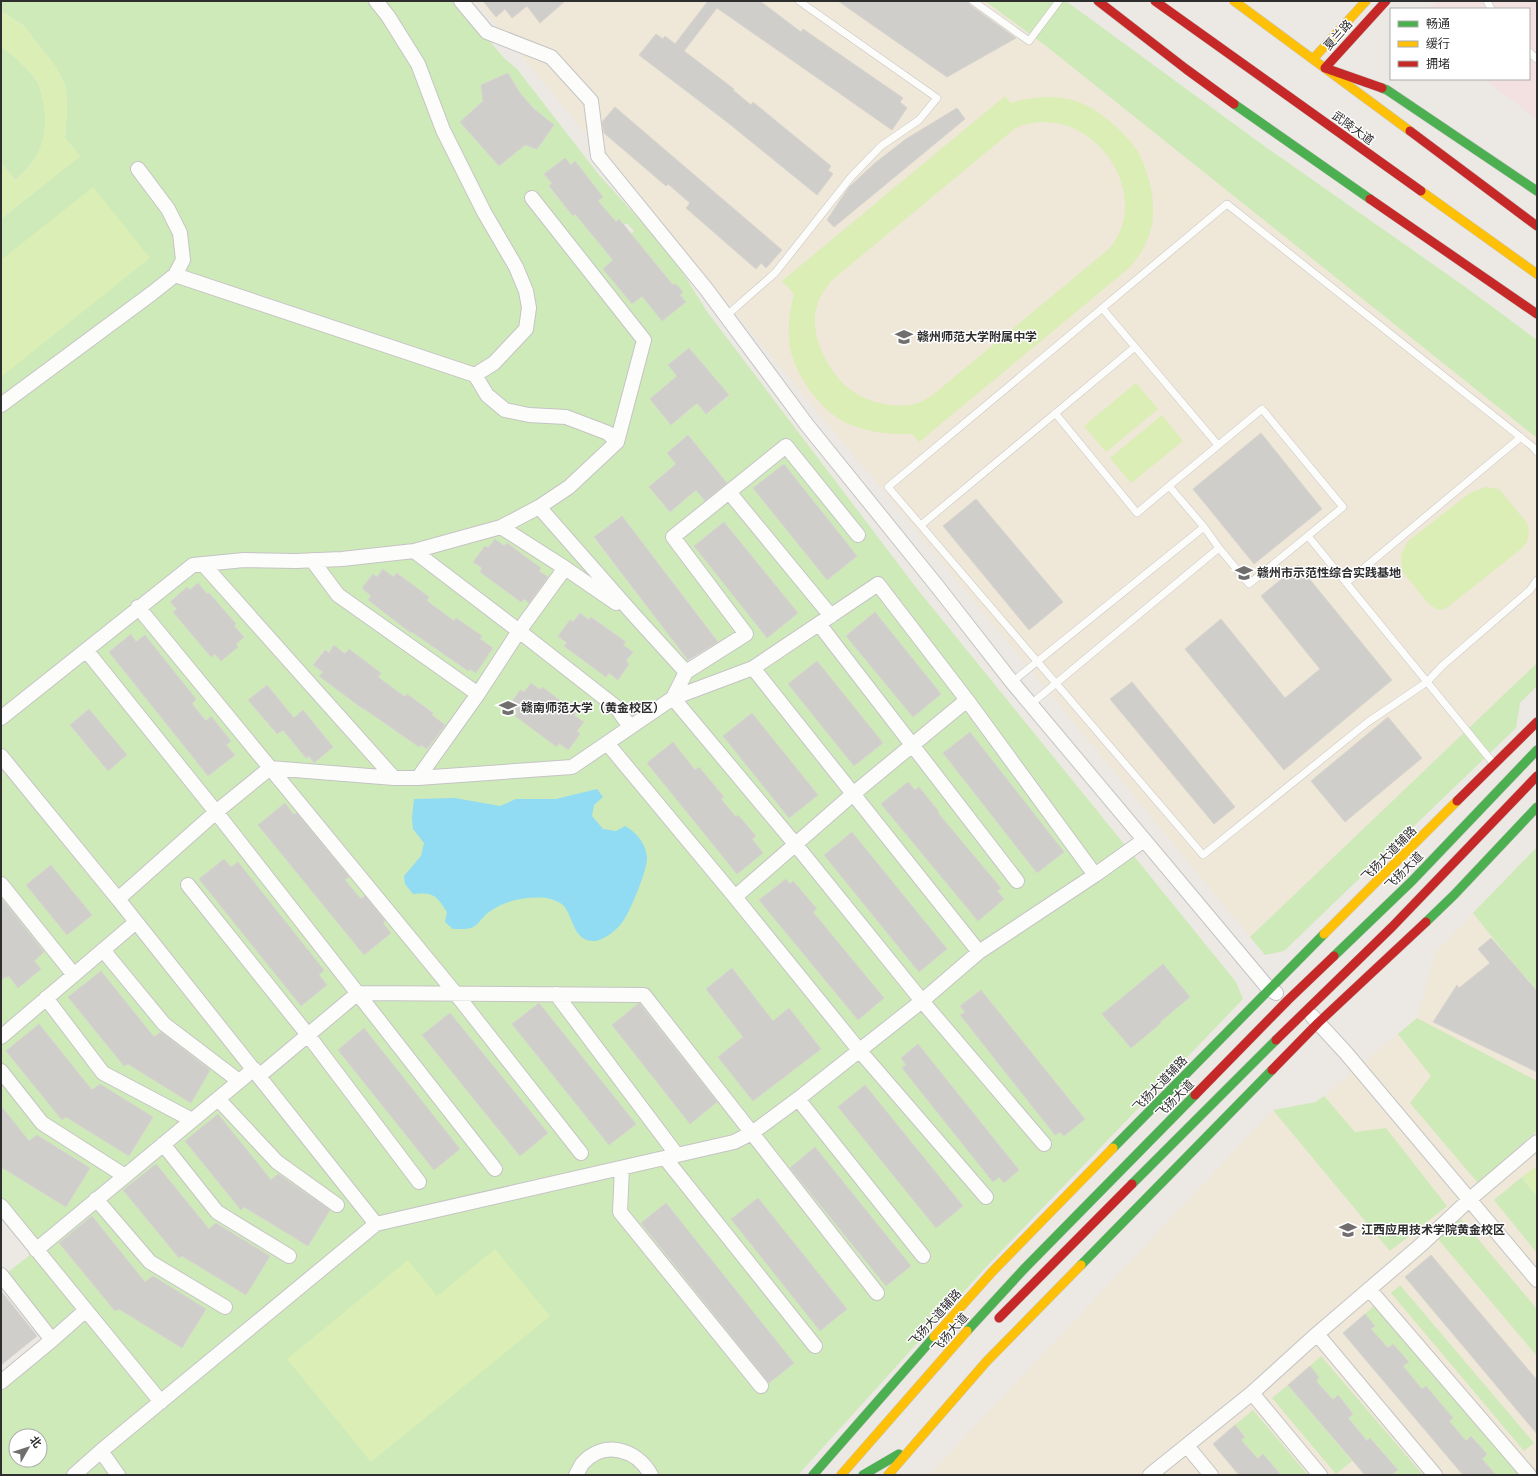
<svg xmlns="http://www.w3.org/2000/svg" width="1538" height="1476" viewBox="0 0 1538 1476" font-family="'Varela Round','Noto Sans SC',sans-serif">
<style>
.education{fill:#efe7d7}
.medical{fill:#f2e1e0}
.green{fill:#ceeab9;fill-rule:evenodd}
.pitch{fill:#daeeb6;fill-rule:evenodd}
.water{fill:#91dbf3}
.building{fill:#d0ceca;stroke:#d7d4cf}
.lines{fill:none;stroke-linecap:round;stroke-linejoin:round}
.lane-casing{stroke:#c5c4c4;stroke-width:8}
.street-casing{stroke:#c5c4c4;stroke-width:16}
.fast-casing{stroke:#c5c4c4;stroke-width:10}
.slow-casing{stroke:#c5c4c4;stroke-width:10}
.jam-casing{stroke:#c5c4c4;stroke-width:10}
.lane{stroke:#fcfcfb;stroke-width:7}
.street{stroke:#fcfcfb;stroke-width:14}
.fast{stroke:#4caf50;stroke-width:9}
.slow{stroke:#ffc107;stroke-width:9}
.jam{stroke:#c62828;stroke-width:9}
.labels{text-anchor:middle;stroke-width:3;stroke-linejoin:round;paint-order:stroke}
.street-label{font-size:12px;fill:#2e2e2e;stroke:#fff}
.poi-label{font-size:12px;font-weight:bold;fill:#2e2e2e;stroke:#fff;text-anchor:start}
</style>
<rect width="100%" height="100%" fill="#ece8e3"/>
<path class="education" d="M476,1H985L1046,46L1537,438V663L1250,937L876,482Z
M1537,847V1475H929L1273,1110L1317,1102L1417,1018L1436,952Z"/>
<path class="medical" d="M1436,1H1537V119L1484,79H1529V9H1429Z"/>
<path class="green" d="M1,1H455L504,58L517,69L599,175L671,254L708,313L918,590L1236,982L1243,999L987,1266L798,1475H1V1382L52,1340L2,1277L36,1250L1,1215V219L80,156L65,138L67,111L66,87L56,67L23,25L1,11ZM481,85L520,93L534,109L554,125L537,149L521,141L460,122L477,107L483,113L490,107L483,99ZM565,158L571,165L575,161L583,171L578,176L603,197L598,201L603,207L573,216L549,187L552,183L545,174ZM619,219L624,225L627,223L634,231L625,239L636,240L667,277L669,289L676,284L683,292L680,295L686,302L662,321L647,302L651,289L632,304L622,254L596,238ZM689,348L729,396L706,414L695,400L691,409L671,425L680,379L668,365ZM688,435L727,483L705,501L694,487L689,496L670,512L649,487L670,469L679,467L667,453ZM622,516L720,644L692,665L594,538ZM724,522L797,613L767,638L694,546ZM495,539L504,546L507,543L521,553L523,563L527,558L541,568L539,571L548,578L541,587L544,589L533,605L524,599L521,602L480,572L482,568L474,562L485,546L488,548ZM383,570L393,577L398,573L407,580L405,584L416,593L419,590L429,597L426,602L454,621L456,618L482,636L480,639L493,648L476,673L470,669L467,671L428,643L414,629L411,633L368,600L371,596L362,588L373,574L377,577ZM198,583L203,589L200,592L204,597L209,593L218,603L214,607L227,614L236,624L231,629L235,634L239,631L244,637L236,644L238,647L221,661L215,654L211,657L174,612L177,609L171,602L187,587L190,590ZM580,613L589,620L592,617L626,642L623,645L633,652L626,661L629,664L617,679L609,673L606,676L564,646L567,643L558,636L570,620L573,622ZM131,635L136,642L145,635L196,699L192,704L206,721L212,717L231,741L226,745L234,755L208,776L110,652ZM334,645L345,654L349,649L381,673L377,678L386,696L392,688L405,697L407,694L433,712L432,715L444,724L428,749L421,745L419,747L380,720L366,705L362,709L320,676L323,672L313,664L324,650L329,653ZM267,685L294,718L304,711L333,747L314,763L309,756L306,758L301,752L303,750L297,742L295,744L290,739L286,727L276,734L249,700ZM89,709L108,771L70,725ZM16,1436H40V1460H16Z
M985,1H1066L1267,148L1464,286L1537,340V438L1046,46Z
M1,46C14,57 29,68 38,83C41,88 41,95 43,101C50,133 41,159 15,180L1,162Z
M1537,663V686L1520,703L1516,728L1284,951L1265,955L1250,937Z
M1537,847V991L1526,977L1523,979L1517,968L1473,913Z
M1417,1018L1537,1081V1131L1478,1183L1410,1103L1431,1076L1398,1034Z
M1324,1096L1355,1132L1386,1128L1447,1206L1390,1251L1273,1110L1316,1102Z
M1522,1177L1537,1197V1253L1494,1200Z
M1461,1219L1537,1309V1356L1438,1239Z
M1400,1285L1534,1443L1524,1451L1391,1293Z
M1376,1304L1523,1475H1496L1482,1459L1487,1454L1472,1436L1466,1441L1449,1421L1453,1418L1426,1386L1422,1389L1403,1366L1409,1361L1393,1344L1388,1348L1371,1329L1375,1326L1365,1314Z
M1321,1356L1423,1475H1396L1394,1473L1398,1470L1371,1438L1367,1441L1348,1418L1353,1413L1338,1396L1333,1400L1316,1381L1319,1377L1310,1366Z
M1288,1385L1352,1461L1336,1474L1272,1398Z
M1253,1410L1308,1475H1276L1258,1459L1241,1440L1245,1436L1235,1425Z"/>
<path class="pitch" d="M1,11L23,25L56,67L66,87L67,111L65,138L80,156L1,219V162L15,180C41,160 50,132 43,101C41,95 41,88 38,83C29,68 14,57 1,46Z
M1005,96L1011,103C1029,97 1050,95 1069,99C1085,103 1101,113 1114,125C1123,133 1131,141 1138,152C1143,160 1146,171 1149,180C1158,214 1153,242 1129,268L919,442L912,434C890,434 869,433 849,424C820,412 791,370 789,340C788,324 790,309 794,294L782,281ZM1038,122C1052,122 1064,123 1077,130C1119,151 1142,209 1110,248L934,394C929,397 924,401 918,403C910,406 899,406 891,405C858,401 837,384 823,354C816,339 812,322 817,306C819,296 826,288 832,280L1013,130L1022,125Z
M93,187L150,258L1,377V260Z
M1136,383L1158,409L1106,452L1084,426Z
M1162,415L1183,441L1131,483L1110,458Z
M1486,487L1499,489L1527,523L1529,532L1527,542L1521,549L1445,609L1438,610L1429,604L1402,571L1401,555L1408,541L1470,493Z
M1537,1166V1197L1522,1177Z
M495,1249L550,1316L371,1462L287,1359L408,1260L437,1296Z"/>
<path class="water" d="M597,789L603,797L594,805L592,816L603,829L616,831L625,826C637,833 645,842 647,857C648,869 629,915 621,924C615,931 605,939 596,941C573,943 574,917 563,905C560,902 551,899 547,898C526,896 506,900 489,912C484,915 481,921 476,925C471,930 460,929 453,929L445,922L447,912C436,895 434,892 413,894L405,884L404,876L421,856L424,843L413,829L412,818L414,799L455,798L500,806L516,799H556Z"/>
<path class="building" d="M483,1H565L540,23L527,6L512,18L505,9L496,17Z
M708,1H760L801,32L803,29L903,98L900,102L907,108L892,130L717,8L684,51L734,89L733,90L751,105L753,102L831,166L828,170L833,174L817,195L727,122L639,55L656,34L663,39L665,36L675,44Z
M838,1H968L970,5L1016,38L947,77Z
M508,73L520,93L534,109L554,125L537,149L525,145L499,166L460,122L483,101L481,85Z
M615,107L782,250L766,268L761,263L756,269L686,208L690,203L668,184L666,186L604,133L602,122Z
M957,108L965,119L834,227L827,220L849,187L875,163L906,139Z
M565,158L571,165L575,161L603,197L598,201L616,222L619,219L673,285L676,284L683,292L680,295L686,302L662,321L642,296L632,304L603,269L613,260L575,214L573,216L549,186L552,183L544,174Z
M689,348L729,395L706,414L697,403L671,425L650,399L677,376L668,365Z
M1261,433L1322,509L1254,564L1193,489Z
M688,435L727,483L705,501L696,490L670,512L649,487L676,464L667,453Z
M784,464L857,556L827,580L753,488Z
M976,499L1063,602L1029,630L943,526Z
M622,516L718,642L688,660L594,537Z
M724,522L798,613L767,638L694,546Z
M495,539L504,546L507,543L541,568L539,571L548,577L529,603L524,599L521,602L480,572L482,568L473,562L485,546L488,548Z
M1298,565L1392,680L1284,770L1185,649L1221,619L1285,698L1320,669L1261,596Z
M383,569L393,577L397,573L429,597L427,601L454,621L456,618L482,636L480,639L493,648L476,673L470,669L468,671L412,632L411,633L368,600L371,596L362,588L373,574L377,577Z
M198,583L207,594L209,593L236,624L234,626L244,637L236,644L238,647L221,661L215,654L211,657L173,612L177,609L170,602L187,587L190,590Z
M875,612L941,694L913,717L846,636Z
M580,613L589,620L591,617L626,642L623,645L633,652L626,661L629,664L618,680L609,673L606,677L564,646L567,643L558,636L570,620L573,622Z
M131,634L136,642L145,635L196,699L192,704L206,721L211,716L231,741L226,745L235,755L208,776L109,652Z
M334,645L345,654L349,649L381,673L378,677L405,697L407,694L433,713L432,715L445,725L427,749L421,745L419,747L363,708V709L319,676L323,672L313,665L325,650L329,653Z
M817,661L883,743L854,766L788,684Z
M1132,682L1235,807L1214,824L1110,699Z
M531,683L540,690L542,687L576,712L574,715L584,722L577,731L580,734L568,750L559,743L557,747L515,716L518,712L509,706L520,690L524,692Z
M267,685L294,718L303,710L333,747L314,763L309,756L306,758L283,730L277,734L248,700Z
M89,709L127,755L108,771L70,725Z
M752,713L818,795L789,818L723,736Z
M1388,717L1422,758L1345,822L1311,781Z
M970,732L1064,852L1037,873L943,753Z
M673,742L695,770L699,767L724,797L721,799L736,817L738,815L756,836L752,839L763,853L737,874L647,763Z
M908,782L915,790L919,787L939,812L938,813L1001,888L997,891L1004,899L978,921L881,804Z
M285,803L294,815L297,813L349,877L345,880L361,899L365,896L385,921L383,923L391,933L364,955L258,825Z
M852,832L947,949L919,972L824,855Z
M224,859L231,867L238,862L324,970L319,975L327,985L301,1006L199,879Z
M51,865L92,915L67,935L26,885Z
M786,879L790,884L793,881L817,909L813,912L884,998L858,1020L759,900Z
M1,898L44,952L34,961L41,969L18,988L9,976L1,979Z
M1491,938L1537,991V1072L1433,1022L1457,985L1459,988L1490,963L1478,949Z
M1163,964L1190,997L1160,1022L1161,1023L1131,1048L1102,1014Z
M732,968L773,1021L789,1008L821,1049L753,1101L718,1057L743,1037L706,989Z
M101,971L154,1037L161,1032L210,1070L191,1103L128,1064L124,1066L68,997Z
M981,990L1085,1119L1064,1136L1060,1132L1055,1135L960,1015L965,1012L960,1006Z
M539,1003L636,1124L609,1145L512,1024Z
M639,1003L717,1102L690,1124L612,1025Z
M450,1013L548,1133L520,1156L422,1035Z
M39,1024L92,1090L100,1084L153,1117L129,1156L66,1117L62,1120L6,1051Z
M364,1028L460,1149L434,1170L338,1050Z
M918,1044L1019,1170L1004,1183L999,1177L993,1182L902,1068L906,1065L901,1058Z
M865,1085L963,1206L936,1228L838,1107Z
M1,1106L29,1141L37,1135L90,1168L66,1207L1,1167Z
M218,1114L271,1180L278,1174L330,1210L308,1246L244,1207L241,1210L185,1141Z
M815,1147L911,1266L886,1286L790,1168Z
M156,1164L209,1229L216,1223L270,1256L246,1295L182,1256L179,1258L123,1190Z
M758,1198L847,1309L820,1331L731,1219Z
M666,1203L794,1363L769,1383L641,1223Z
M92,1216L145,1282L153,1276L206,1309L182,1348L119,1309L115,1311L59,1243Z
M1431,1255L1537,1380V1434L1405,1277Z
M1,1291L37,1336L1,1365Z
M1365,1314L1375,1326L1371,1329L1388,1348L1393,1344L1409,1362L1403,1366L1422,1389L1426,1386L1453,1418L1449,1421L1466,1441L1471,1436L1487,1454L1482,1459L1496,1475H1463L1343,1333Z
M1310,1366L1319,1377L1316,1381L1333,1400L1338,1395L1353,1414L1348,1418L1367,1441L1370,1438L1398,1470L1391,1475H1365L1288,1385Z
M1235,1425L1245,1437L1241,1440L1258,1459L1263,1454L1281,1475H1239L1213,1444Z"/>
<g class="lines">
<g class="lane-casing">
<path id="lane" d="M973,1L1029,41L1059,1
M1487,1L1491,9
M1529,52L1537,59
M1102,308L1218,445
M726,316L775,273L851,177L881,146L919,120L937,98L799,1
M1055,413L1137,513L1169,486
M1537,452L1533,447L1227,204L888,487L1203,855L1368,722L1427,682L1442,666L1530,590L1537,580
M921,525L1135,347
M1204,527L1219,548
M1308,536L1494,764
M1346,583L1521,437
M1012,682L1204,527L1169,486L1262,409L1343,507L1249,584L1219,548L1031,704"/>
</g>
<g class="street-casing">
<path id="street" d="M461,1L487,32L551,57L591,101L598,156L707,290L807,425L937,586L1012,682L1269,989L1276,993
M138,169L168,209L180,233L183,260L175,275
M475,375L487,395L505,410L529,415L566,417L608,433L617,442
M1,405L151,294L175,275L475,375L494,363L526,329L529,308L526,291L516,267L484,212L443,130L418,64L388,16L376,1
M729,492L831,616
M539,507L634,615L686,672
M858,535L786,446L673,537L746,634L686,672L673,698L796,845L922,1001L1044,1144
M414,551L519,631L565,568L501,527
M312,560L338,595L478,694L418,778
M203,564L394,778
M565,568L616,603
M138,607L456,994L581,1153
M819,624L1017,881
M86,650L216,812L495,1169
M753,668L979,952
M478,694L519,631L616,707L630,727
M1,718L193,565L244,560L296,561L342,559L414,551L501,527L539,507L569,487L617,442L644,340L532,198
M607,743L735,897L859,1050L986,1197
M1,756L118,899L216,812L270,768L394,778H418L572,767L673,698L753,668L878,584L967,700L1095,875
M1,884L74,975
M188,885L308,1035L419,1182
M735,897L853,794L967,700
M118,899L376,1224
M103,950L164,1024L239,1081
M556,994L677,1155
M46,998L103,1073L192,1120
M1312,1016L1346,1053L1537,1280
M1,1037L136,922
M1,1071L42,1123L125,1176
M259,1076L358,993L644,995L877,1293
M218,1099L277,1162L337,1205
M798,1099L923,1256
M163,1144L217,1212L289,1256
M665,1158L815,1346
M622,1168L620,1212L761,1386
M96,1199L150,1262L225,1307
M1,1206L161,1402
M36,1250L254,1069
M1,1275L52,1340L1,1382
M1369,1289L1529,1475
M1317,1334L1435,1475
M52,1340L86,1310
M1252,1393L1320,1475
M1187,1446L1211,1475
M101,1451L118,1475
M74,1475L101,1451L376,1224L734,1142L752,1133L798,1099L922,1001L979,952L1095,875L1144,840
M576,1475C578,1472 580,1467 582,1464C603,1439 637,1449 651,1475
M1150,1475L1252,1393L1317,1334L1422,1244L1470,1199L1537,1142"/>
</g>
<g class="fast-casing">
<path id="fast" d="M1382,88L1387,90L1537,191
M1234,104L1370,199
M1426,922L1454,895L1537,807
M1334,956L1412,881L1537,750
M1113,1148L1324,934
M1132,1184L1276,1040
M1081,1265L1272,1070
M967,1331L1024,1269L1195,1095
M813,1475L934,1337
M863,1475L899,1454"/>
</g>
<g class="slow-casing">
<path id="slow" d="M1234,1L1410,131
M1313,59L1366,1
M1421,191L1537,274
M1324,934L1457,801
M934,1337L992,1272L1113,1148
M841,1475L967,1331
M888,1475L986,1362L1081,1265"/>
</g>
<g class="jam-casing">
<path id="jam" d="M1098,1L1186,69L1234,104
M1155,1L1421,191
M1382,88L1325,68L1386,1
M1410,131L1537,226
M1370,199L1537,314
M1457,801L1537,722
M1276,1040L1392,927L1537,776
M1272,1070L1318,1023L1426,922
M1195,1095L1288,1000L1334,956
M999,1318L1132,1184"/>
</g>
<use href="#lane" class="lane"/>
<use href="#street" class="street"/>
<use href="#fast" class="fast"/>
<use href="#slow" class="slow"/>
<use href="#jam" class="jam"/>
</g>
<defs>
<g id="school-bare" transform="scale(1.38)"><path d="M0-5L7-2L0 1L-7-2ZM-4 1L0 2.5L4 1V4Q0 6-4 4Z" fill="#706f6d" stroke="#fff" stroke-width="2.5" paint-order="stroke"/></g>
<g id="university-bare" transform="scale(1.38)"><path d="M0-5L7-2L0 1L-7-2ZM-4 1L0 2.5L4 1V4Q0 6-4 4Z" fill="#706f6d" stroke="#fff" stroke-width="2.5" paint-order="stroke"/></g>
</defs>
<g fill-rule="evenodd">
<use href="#school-bare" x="904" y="337"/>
<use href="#school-bare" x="1244" y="573"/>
<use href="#university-bare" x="508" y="708"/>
<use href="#university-bare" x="1348" y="1230"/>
</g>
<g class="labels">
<g class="street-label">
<text transform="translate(1338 35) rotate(-48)" y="4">夏兰路</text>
<text transform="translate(1353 128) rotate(36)" y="4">武陵大道</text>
<text transform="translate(1389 854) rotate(-45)" y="4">飞扬大道辅路</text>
<text transform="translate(1404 871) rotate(-45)" y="4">飞扬大道</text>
<text transform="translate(1160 1084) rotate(-46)" y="4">飞扬大道辅路</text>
<text transform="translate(1175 1099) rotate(-45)" y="4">飞扬大道</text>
<text transform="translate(935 1318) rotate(-48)" y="4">飞扬大道辅路</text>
<text transform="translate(950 1333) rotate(-49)" y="4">飞扬大道</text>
</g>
<g class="poi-label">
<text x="917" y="341">赣州师范大学附属中学</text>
<text x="1257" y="577">赣州市示范性综合实践基地</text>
<text x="521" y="712">赣南师范大学（黄金校区）</text>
<text x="1361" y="1234">江西应用技术学院黄金校区</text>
</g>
</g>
<rect width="1538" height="1476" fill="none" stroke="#2e2e2e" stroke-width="4"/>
<rect x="1390" y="8" width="140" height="72" fill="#ffffff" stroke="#ababab"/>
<rect x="1398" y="21" width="20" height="6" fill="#4caf50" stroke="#ababab"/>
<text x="1426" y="28" font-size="12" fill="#2e2e2e">畅通</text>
<rect x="1398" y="41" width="20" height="6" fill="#ffc107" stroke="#ababab"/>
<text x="1426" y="48" font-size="12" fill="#2e2e2e">缓行</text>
<rect x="1398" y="61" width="20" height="6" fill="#c62828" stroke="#ababab"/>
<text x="1426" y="68" font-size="12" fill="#2e2e2e">拥堵</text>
<g transform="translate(28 1448) rotate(51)"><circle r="19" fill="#ffffff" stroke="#ababab"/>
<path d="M0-3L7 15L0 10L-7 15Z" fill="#706f6d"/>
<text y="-6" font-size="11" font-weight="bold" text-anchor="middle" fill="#2e2e2e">北</text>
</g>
</svg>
